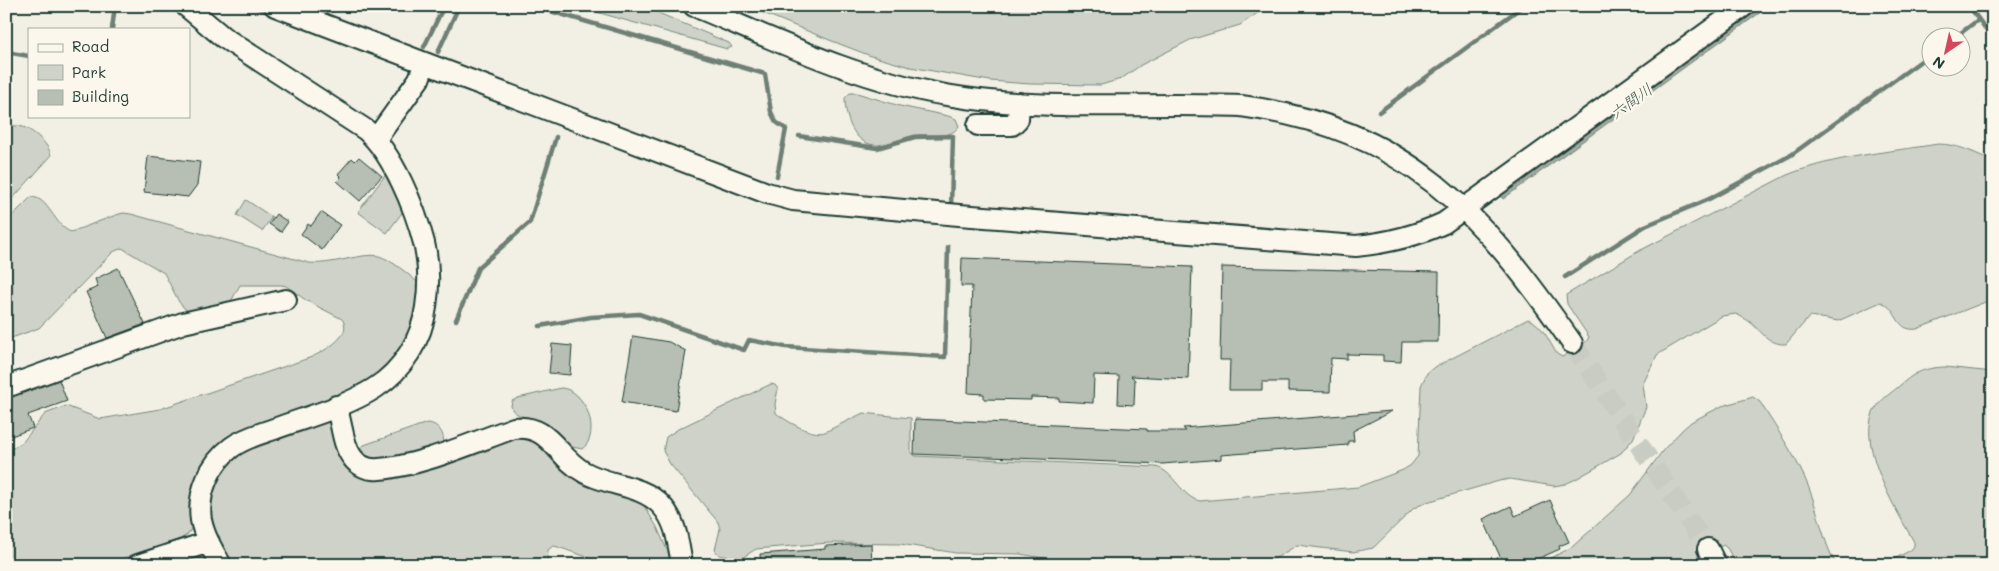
<svg xmlns="http://www.w3.org/2000/svg" width="1999" height="571" viewBox="0 0 1999 571" font-family="Mali,'Klee One',sans-serif">
<style>
.green{fill:#cfd2c8;stroke:#77887e}
.water{fill:#a2aba1;stroke:#6e7f75}
.lines{fill:none;stroke-linecap:round;stroke-linejoin:round}
.stream{stroke:#6e7f75;stroke-width:4.5}
.building{fill:#b7beb3;stroke:#1f3d34}
.minor-tunnel{stroke:#c8ccc2;stroke-width:20;stroke-dasharray:20 10;stroke-linecap:butt}
.minor-casing{stroke:#1f3d34;stroke-width:24}
.minor{stroke:#fbf7ec;stroke-width:20}
.labels{text-anchor:middle;stroke-width:4.5;stroke-linejoin:round;paint-order:stroke}
.water-label{font-size:16px;font-style:italic;fill:#465e55;stroke:#fbf7ec}
</style>
<rect width="100%" height="100%" fill="#f2f0e5"/>
<filter id="ink" filterUnits="userSpaceOnUse"><feTurbulence type="fractalNoise" baseFrequency=".02" numOctaves="2"/><feDisplacementMap in="SourceGraphic" scale="10" xChannelSelector="R" yChannelSelector="G"/><feConvolveMatrix kernelMatrix="1 2 1 2 8 2 1 2 1" color-interpolation-filters="sRGB"/></filter>
<g filter="url(#ink)">
<path class="green" d="M575,6H642L729,43L732,47L727,49Z
M746,6H1268L1240,25L1190,40L1141,65L1121,79L1101,85L1030,84L990,81L910,67L871,56L832,41Z
M850,93H857L900,106L948,116L956,119L959,126C949,141 930,133 915,135C904,137 893,143 881,145C855,148 845,119 845,98Z
M6,126C12,126 17,125 23,127C33,130 50,145 51,156L6,206Z
M1938,144C1958,144 1975,153 1993,161V299L1917,329C1895,332 1899,309 1881,302L1838,321L1810,316L1786,344C1769,345 1762,332 1750,322C1746,319 1740,316 1736,314L1722,316L1657,355L1643,384L1646,407L1633,439L1621,453L1576,479L1565,484L1554,486L1510,479L1499,481L1427,502L1414,508L1373,548L1353,552L1297,545L1273,560L1258,564L1084,565L1020,554L956,553L900,544L829,543L756,549L740,559L719,555L715,550L720,529L718,522L670,464L663,451L666,437L678,429L771,384L775,385L778,389L775,404L776,413C788,422 811,436 825,432L863,413L911,418V452L915,456L1156,467C1174,471 1182,498 1200,501L1358,487L1403,470L1411,465L1418,456L1421,386L1427,373L1433,368L1528,319C1543,324 1549,342 1557,354L1562,357L1564,356L1587,341L1589,337L1567,304L1566,295L1639,251L1787,175C1835,156 1888,152 1938,144Z
M386,174L404,210L387,233L358,212Z
M31,197C49,197 54,226 71,232L116,215L123,213L131,214L309,263C331,266 362,252 379,256C390,259 410,275 418,283L420,298L409,339L386,369L354,391L227,440L192,528L187,535L180,539L102,565H6V451L22,443L45,414L66,406L100,419L160,409L312,357C324,351 354,335 342,319L307,301L286,286L281,285H240L229,305L192,313L185,309L179,302L164,273L122,248L113,252L39,328L6,340V222Z
M246,200L272,217L262,231L237,215Z
M1945,367L1993,372V565H1883L1911,550L1914,546V542C1897,511 1858,449 1873,413C1878,402 1888,395 1897,388C1914,373 1922,368 1945,367Z
M561,388C586,389 602,435 582,449L568,446L538,424L519,415L513,411L511,406L512,401L518,398Z
M1753,397L1760,402C1777,430 1797,457 1809,488C1819,514 1823,541 1836,565H1737L1727,548L1723,545L1698,559L1696,565H1538L1572,547L1630,495L1664,449L1682,430L1691,422L1722,406Z
M327,420L334,424L355,469L525,432L641,501L657,527L667,550L675,565H610L558,547L553,546L548,550L547,565H230L209,519V500L213,482L237,453L254,445Z
M427,423C438,423 446,435 443,445L378,463L358,454L359,449L364,445Z
M198,558L206,561L210,565H174Z"/>
<path class="water" d="M1754,6H1769L1503,199L1497,192Z"/>
<g class="lines">
<path class="stream" d="M253,6L270,13
M533,6L765,74L771,112L776,122L786,129L777,176
M1969,6L1993,39
M1987,13L1993,9
M112,29L115,6
M1954,38L1978,20
M424,47L444,6
M6,52L29,56
M438,52L459,6
M1379,112L1523,6
M799,136L877,148L915,137L953,136L951,207
M1565,277L1645,226L1709,199L1791,155L1932,53
M456,320L478,268L530,222L556,137
M540,326L591,317L639,314L744,350L749,340L786,347L945,357L948,247"/>
</g>
<path class="building" d="M148,156L200,162L197,185L188,197L144,192Z
M359,157L382,176L360,201L337,181L341,177L338,174L352,158L355,161Z
M321,212L340,225L322,250L301,234L308,224L311,226Z
M276,214L288,222L281,232L269,224Z
M962,258L1192,267L1188,379L1131,376L1135,380L1134,405L1118,404L1119,376L1094,375L1093,403L1059,401V398L1031,397V400L984,399V394L968,393L972,286H961Z
M1222,267L1439,272L1438,342H1402L1401,362L1383,361V355L1347,354V359L1331,358L1330,392L1288,391V382H1262V390H1229L1230,360H1220Z
M118,268L145,324L107,338L86,292L98,287L95,279Z
M633,336L669,342L686,351L676,411L622,402Z
M552,344L572,346L570,375L549,373Z
M59,380L67,401L28,415L33,428L6,438V399Z
M1392,411L1353,431L1354,441H1348V445L1221,455V459L1163,464L914,454L915,419L1147,429V431H1186L1183,428Z
M1550,500L1569,542L1559,546L1560,549L1524,565H1504L1483,519L1511,506L1515,516Z
M871,544L872,565H761L760,554L825,549V546Z"/>
<g class="lines">
<path class="minor-tunnel" d="M1572,343L1708,549"/>
<g class="minor-casing">
<path id="minor" d="M186,6L223,37L366,130C393,154 415,208 424,243C429,263 429,287 426,307C422,339 403,370 375,388C345,407 307,417 274,429C260,434 244,438 232,447C210,463 197,493 201,520C204,536 213,551 221,565
M275,6L767,193L793,200L959,215L1356,246C1387,243 1416,236 1444,223L1744,6
M694,6C776,40 858,80 946,95C1043,112 1143,102 1241,106C1407,128 1481,212 1572,343
M978,125H1012L1018,119L1019,103
M376,139L419,79L425,63
M6,387L183,323L286,300
M336,406C342,422 342,444 352,457C358,466 368,470 379,469C421,466 474,442 514,428C551,424 556,457 584,472C608,486 641,484 661,505C677,522 678,543 682,565
M1708,549L1716,565
M138,565L209,542"/>
</g>
<use href="#minor" class="minor"/>
</g>
</g>
<g class="labels">
<g class="water-label">
<text transform="translate(1631 101) rotate(-36)" y="6">六間川</text>
</g>
</g>
<rect width="1999" height="571" fill="none" stroke="#fbf7ec" stroke-width="25"/>
<rect x="12" y="12" width="1974" height="546" fill="none" stroke="#1f3d34" stroke-width="2" filter="url(#ink)"/>
<rect x="28" y="28" width="162" height="90" fill="#fbf7ec" stroke="#a3ada2"/>
<rect x="38" y="44" width="25" height="8" fill="#fbf7ec" stroke="#a3ada2"/>
<text x="72" y="52" font-size="15" fill="#1f3d34">Road</text>
<rect x="38" y="65" width="25" height="15" fill="#cfd2c8" stroke="#a3ada2"/>
<text x="72" y="78" font-size="15" fill="#1f3d34">Park</text>
<rect x="38" y="90" width="25" height="15" fill="#b7beb3" stroke="#a3ada2"/>
<text x="72" y="102" font-size="15" fill="#1f3d34">Building</text>
<g transform="translate(1946 52) rotate(214)"><circle r="24" fill="#fbf7ec" stroke="#a3ada2"/>
<path d="M0-4L9 19L0 12L-9 19Z" fill="#d1495b"/>
<text y="-8" font-size="14" font-weight="bold" text-anchor="middle" fill="#1f3d34">N</text>
</g>
</svg>
